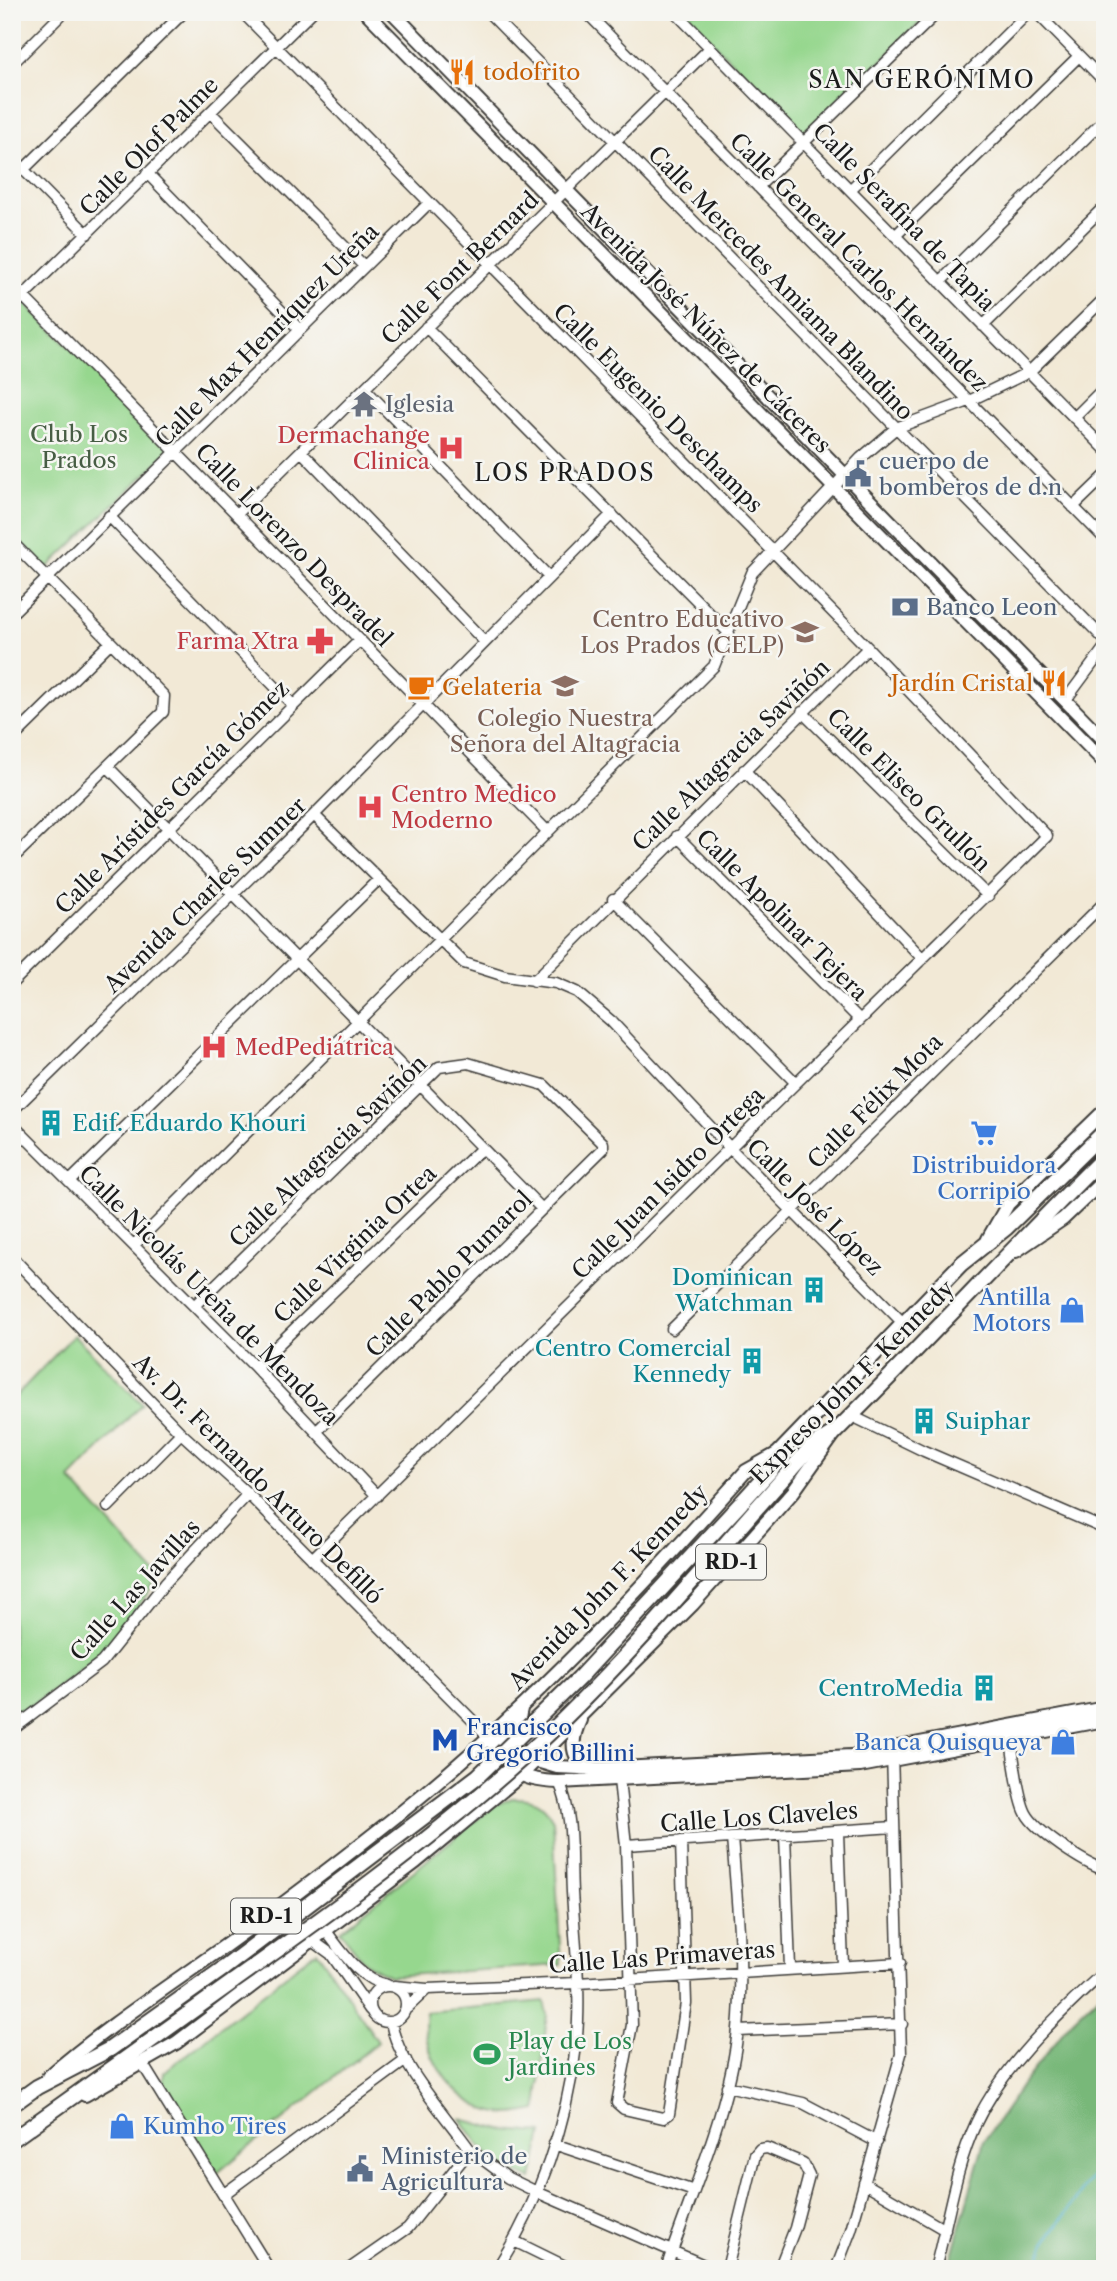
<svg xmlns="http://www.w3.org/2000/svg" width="1117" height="2281" viewBox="0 0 1117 2281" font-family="'Libre Caslon Text',serif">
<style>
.green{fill:#96d78e;stroke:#597a55;stroke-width:2}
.forest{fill:#78b879;stroke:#4a6a4a;stroke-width:2}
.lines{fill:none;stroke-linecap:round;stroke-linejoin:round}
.stream{stroke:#56b2d4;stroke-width:2.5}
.minor-casing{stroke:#3c3b38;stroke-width:13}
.major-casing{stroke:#3c3b38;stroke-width:16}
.highway-casing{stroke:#3c3b38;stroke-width:18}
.minor{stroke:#fff;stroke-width:10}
.major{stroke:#fff;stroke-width:12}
.highway{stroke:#fff;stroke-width:14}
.highway-bridge-casing{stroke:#3c3b38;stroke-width:18;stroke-linecap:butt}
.highway-bridge{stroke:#fff;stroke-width:14}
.labels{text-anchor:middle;stroke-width:5;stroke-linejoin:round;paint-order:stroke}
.shield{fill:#f6f6f2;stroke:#5d5d5c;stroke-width:2}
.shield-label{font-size:21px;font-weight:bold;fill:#1c1c1c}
.food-label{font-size:23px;fill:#c56008;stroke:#f6f6f2;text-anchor:start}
.street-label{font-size:23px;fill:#1c1c1c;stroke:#f6f6f2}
.worship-label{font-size:23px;fill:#5b616d;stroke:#f6f6f2;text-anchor:start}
.park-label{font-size:23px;fill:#475d44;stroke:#f6f6f2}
.health-label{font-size:23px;fill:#be3a42;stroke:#f6f6f2;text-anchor:end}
.service-label{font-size:23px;fill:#4e5e75;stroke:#f6f6f2;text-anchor:start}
.education-label{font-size:23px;fill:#785e54;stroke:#f6f6f2;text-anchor:end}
.culture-label{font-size:23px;fill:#0d838f;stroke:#f6f6f2;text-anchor:end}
.shop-label{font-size:23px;fill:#366cbe;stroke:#f6f6f2;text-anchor:end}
.transit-label{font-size:23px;fill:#164399;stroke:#f6f6f2;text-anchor:start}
.leisure-label{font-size:23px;fill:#27864d;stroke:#f6f6f2;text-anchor:start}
.neighbourhood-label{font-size:24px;letter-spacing:2px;fill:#1c1c1c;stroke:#f6f6f2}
</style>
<rect width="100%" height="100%" fill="#f6f6f2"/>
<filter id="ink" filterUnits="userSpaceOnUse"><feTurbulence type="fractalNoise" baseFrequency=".0143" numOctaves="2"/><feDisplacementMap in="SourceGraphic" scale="14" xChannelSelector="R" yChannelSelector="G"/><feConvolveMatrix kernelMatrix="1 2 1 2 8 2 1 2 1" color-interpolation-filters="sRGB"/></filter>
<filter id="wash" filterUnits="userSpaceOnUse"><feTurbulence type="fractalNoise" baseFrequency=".00686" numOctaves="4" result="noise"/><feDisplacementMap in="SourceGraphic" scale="28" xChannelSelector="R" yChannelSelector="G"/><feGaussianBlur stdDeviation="1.57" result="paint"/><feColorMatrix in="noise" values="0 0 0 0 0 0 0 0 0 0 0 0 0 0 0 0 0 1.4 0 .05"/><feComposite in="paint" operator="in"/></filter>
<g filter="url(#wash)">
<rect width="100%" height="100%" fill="#f2e9d6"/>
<path class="green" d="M683,12H931L805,137Z
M24,302L173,448L46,569L12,535V314Z
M74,1335L142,1404L70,1479L159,1578L105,1650L12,1721V1400Z
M512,1798C533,1798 543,1801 553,1820L561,1965L389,1976L366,1964L340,1931L495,1805Z
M317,1951L378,2042L216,2174L163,2085L164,2072Z
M544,2001L547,2014L537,2110C528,2111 519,2114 510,2114C462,2114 418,2058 426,2012Z
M461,2119L502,2130L542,2133L532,2179C494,2166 482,2151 461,2119Z"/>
<path class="forest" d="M1105,1989V2269H948L984,2141L1022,2085L1071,2022Z"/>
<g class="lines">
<path class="stream" d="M1036,2269L1046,2241L1105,2159"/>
</g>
</g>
<g filter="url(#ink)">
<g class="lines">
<g class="minor-casing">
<path id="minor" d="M242,12L868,648L1047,836L312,1559
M488,12L1105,640
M586,12L1105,539
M675,12L1105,449
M1036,12L1105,82
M12,64L64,12
M210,112L364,266
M12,158L87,234
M23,170L184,12
M147,173L299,329
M758,187L938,12
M850,190L1029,12
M895,236L1079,56
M940,282L1105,119
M12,285L548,832
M12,307L312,12
M983,326L1105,206
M426,327L729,633
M365,389L549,577
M1074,418L1105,387
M302,452L484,641
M1073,507L1105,476
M237,514L710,48
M109,516L293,705
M12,542L164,696L163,712L12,859
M12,613L429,203
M1065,701L1105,647
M802,712L988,896
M12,739L110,643
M108,767L542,1209
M744,770L923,959
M314,815L464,963L505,976L556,983L577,992L611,1021L731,1149L903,1323
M677,836L860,1020
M613,899L796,1083
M534,981L868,648
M12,983L360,640
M12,1111L314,815L612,514
M12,1124L255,1367L377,1496
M70,1181L378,880
M135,1244L714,666L752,573L861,458L896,428L969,401L1029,372L1105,298
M12,1257L181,1433L248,1494L488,1736
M195,1305L439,1067L468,1063L544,1085L603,1143V1149L317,1431
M672,1329L1105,902
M255,1367L482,1148
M852,1416L924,1451L1105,1529
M108,1507L181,1433
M12,1730L102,1662L165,1583L248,1494
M1011,1739C1013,1755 1019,1800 1026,1813C1036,1832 1085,1864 1105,1870
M619,1780L626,1845L632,2025L617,2103L624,2109L663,2118L669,2114L686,2003L681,1841
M838,1833L843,1965
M785,1835L790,1968
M626,1845L894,1827
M326,1931C342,1952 360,1980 387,1985
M313,1941L331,1954L370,2010
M370 2004a18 18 0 1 1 36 0a18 18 0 1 1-36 0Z
M394,1986L427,1989L578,1983L900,1963
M407,2008L427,1989
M391,2022C398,2065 445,2114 470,2150L508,2178L539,2193L713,2269
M738,2031L902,2024
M142,2063L269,2269
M727,2086L803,2103L877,2142
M554,2144L694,2191
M864,2183L945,2230
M224,2194L406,2060
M514,2241L571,2269
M349,2269L408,2228L470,2150
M497,2269C539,2202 567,2125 576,2046C582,1996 575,1943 572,1892C570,1857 574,1814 559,1782
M666,2269C691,2193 730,2109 738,2029C744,1966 737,1901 732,1838
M727,2269L755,2155L760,2149L767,2148L803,2163L809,2175L795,2228L779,2269
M836,2269L851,2230L901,2054L892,1753
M935,2269C948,2221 955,2168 976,2123C1004,2064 1058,2015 1105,1971"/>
</g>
<g class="major-casing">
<path id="major" d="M366,12L1105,763
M392,12L1105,741
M988,1239L1008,1204L1105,1110
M1016,1251L1063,1219L1105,1179
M521,1709C515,1729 526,1742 546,1743
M580,1720C571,1739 569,1758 591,1770
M495,1730L520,1756L557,1767L602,1769L851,1756L1105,1708
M488,1736C509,1770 517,1781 559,1782L860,1766L1105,1720
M48,2077C103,2029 163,1990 222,1948C284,1904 345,1857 404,1810C529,1709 639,1591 746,1471L780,1452
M85,2095L176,2043L416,1862L520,1776L693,1604L793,1492L835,1433"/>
</g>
<g class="highway-casing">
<path id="highway" d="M741,1503L771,1470L780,1452L961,1264L1006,1228L1105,1131
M754,1511L811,1447L835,1432C927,1341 1013,1247 1105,1156
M12,2105L37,2087L110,2049L224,1968
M12,2140L234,1981"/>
</g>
<use href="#minor" class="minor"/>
<use href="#major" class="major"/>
<use href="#highway" class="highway"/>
<g class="highway-bridge-casing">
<path id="highway-bridge" d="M224,1968L478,1776L579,1678L741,1503
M234,1981C327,1915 421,1847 507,1772C597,1693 676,1600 754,1511"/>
</g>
<use href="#highway-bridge" class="highway-bridge"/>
</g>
</g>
<defs>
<g id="restaurant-bare" transform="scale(2.1)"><path d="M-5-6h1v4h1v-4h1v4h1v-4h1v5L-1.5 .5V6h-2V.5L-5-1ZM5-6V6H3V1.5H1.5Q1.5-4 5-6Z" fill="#e8710a" stroke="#f6f6f2" stroke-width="2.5" paint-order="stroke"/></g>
<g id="temple-bare" transform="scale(2.1)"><path d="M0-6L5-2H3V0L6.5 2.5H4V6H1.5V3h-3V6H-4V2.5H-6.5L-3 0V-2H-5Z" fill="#6b7280" stroke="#f6f6f2" stroke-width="2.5" paint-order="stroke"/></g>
<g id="hospital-bare" transform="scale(2.1)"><path d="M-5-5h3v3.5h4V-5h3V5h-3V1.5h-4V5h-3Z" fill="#e0444e" stroke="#f6f6f2" stroke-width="2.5" paint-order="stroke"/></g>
<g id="civic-bare" transform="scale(2.1)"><path d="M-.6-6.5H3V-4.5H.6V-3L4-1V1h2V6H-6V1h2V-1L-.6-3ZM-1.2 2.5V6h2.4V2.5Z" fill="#5c6f8a" stroke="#f6f6f2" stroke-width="2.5" paint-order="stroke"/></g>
<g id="bank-bare" transform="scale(2.1)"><path d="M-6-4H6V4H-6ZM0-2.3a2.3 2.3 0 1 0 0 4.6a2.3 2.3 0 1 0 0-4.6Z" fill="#5c6f8a" stroke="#f6f6f2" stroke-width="2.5" paint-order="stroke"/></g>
<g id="school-bare" transform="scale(2.1)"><path d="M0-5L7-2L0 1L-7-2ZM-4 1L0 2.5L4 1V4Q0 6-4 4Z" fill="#8d6e63" stroke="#f6f6f2" stroke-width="2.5" paint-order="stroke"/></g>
<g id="pharmacy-bare" transform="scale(2.1)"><path d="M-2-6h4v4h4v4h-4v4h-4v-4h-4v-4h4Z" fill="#e0444e" stroke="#f6f6f2" stroke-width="2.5" paint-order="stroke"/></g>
<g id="cafe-bare" transform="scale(2.1)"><path d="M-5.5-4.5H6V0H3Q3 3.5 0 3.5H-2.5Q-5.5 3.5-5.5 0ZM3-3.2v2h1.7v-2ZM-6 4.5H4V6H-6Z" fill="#e8710a" stroke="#f6f6f2" stroke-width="2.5" paint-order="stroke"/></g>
<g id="building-bare" transform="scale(2.1)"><path d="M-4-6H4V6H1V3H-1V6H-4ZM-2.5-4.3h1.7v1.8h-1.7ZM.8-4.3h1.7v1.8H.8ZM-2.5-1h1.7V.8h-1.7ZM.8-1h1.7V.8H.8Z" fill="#0f9aa8" stroke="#f6f6f2" stroke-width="2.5" paint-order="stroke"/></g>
<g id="supermarket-bare" transform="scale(2.1)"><path d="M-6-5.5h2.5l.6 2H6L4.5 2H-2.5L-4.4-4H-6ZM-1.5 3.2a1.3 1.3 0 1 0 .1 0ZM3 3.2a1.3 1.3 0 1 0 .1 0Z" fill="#3f7fe0" stroke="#f6f6f2" stroke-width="2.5" paint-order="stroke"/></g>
<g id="shop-bare" transform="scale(2.1)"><path d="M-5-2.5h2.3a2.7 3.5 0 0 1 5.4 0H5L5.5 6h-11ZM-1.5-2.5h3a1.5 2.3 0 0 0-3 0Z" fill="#3f7fe0" stroke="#f6f6f2" stroke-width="2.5" paint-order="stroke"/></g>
<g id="metro-bare" transform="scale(2.1)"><path d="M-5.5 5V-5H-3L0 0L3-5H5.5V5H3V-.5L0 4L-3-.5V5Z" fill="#1a4fb4" stroke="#f6f6f2" stroke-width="2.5" paint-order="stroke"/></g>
<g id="stadium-bare" transform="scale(2.1)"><path d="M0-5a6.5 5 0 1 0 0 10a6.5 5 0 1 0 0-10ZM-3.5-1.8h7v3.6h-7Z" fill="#2e9e5b" stroke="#f6f6f2" stroke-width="2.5" paint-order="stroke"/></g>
</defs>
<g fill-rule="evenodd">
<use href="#restaurant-bare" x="462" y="72"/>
<use href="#temple-bare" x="364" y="404"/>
<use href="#hospital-bare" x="451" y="448"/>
<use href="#civic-bare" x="858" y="474"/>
<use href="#bank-bare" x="905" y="607"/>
<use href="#school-bare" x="805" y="632"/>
<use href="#pharmacy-bare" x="320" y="641"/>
<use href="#restaurant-bare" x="1054" y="683"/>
<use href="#school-bare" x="565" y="686"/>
<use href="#cafe-bare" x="421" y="687"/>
<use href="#hospital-bare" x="370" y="807"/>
<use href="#hospital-bare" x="214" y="1047"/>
<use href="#building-bare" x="51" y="1123"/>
<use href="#supermarket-bare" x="984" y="1133"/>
<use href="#building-bare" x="814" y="1290"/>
<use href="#shop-bare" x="1072" y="1310"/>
<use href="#building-bare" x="752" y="1361"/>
<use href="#building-bare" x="924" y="1421"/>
<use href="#building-bare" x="984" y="1688"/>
<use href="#metro-bare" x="445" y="1740"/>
<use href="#shop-bare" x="1063" y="1742"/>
<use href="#stadium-bare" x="487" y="2054"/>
<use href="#shop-bare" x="122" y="2126"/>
<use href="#civic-bare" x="360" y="2169"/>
</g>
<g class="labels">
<g class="shield">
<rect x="696" y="1544.5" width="70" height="35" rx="5"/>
<rect x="231" y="1898.5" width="70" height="35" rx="5"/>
</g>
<g class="shield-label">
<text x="731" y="1569">RD-1</text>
<text x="266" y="1923">RD-1</text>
</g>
<g class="food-label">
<text x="483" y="80">todofrito</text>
<text x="1033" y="691" text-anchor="end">Jardín Cristal</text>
<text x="442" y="695">Gelateria</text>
</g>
<g class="street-label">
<text transform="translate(149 146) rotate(-45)" y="8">Calle Olof Palme</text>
<text transform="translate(904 217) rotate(46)" y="8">Calle Serafina de Tapia</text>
<text transform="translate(859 262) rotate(45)" y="8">Calle General Carlos Hernández</text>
<text transform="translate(460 268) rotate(-44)" y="8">Calle Font Bernard</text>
<text transform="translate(781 283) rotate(46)" y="8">Calle Mercedes Amiama Blandino</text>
<text transform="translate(706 328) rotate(45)" y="8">Avenida José Núñez de Cáceres</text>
<text transform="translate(267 335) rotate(-45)" y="8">Calle Max Henríquez Ureña</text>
<text transform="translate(658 408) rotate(45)" y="8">Calle Eugenio Deschamps</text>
<text transform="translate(294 545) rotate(46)" y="8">Calle Lorenzo Despradel</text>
<text transform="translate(731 755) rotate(-44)" y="8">Calle Altagracia Saviñón</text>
<text transform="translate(909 790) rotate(45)" y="8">Calle Eliseo Grullón</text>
<text transform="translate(172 797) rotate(-45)" y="8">Calle Arístides García Gómez</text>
<text transform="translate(205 895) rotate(-44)" y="8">Avenida Charles Sumner</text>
<text transform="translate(782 915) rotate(45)" y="8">Calle Apolinar Tejera</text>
<text transform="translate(875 1101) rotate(-45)" y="8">Calle Félix Mota</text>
<text transform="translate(328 1151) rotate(-44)" y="8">Calle Altagracia Saviñón</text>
<text transform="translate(668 1183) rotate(-45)" y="8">Calle Juan Isidro Ortega</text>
<text transform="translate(815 1207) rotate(45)" y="8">Calle José López</text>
<text transform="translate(355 1244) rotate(-44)" y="8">Calle Virginia Ortea</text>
<text transform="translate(449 1274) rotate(-45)" y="8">Calle Pablo Pumarol</text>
<text transform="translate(209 1295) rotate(45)" y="8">Calle Nicolás Ureña de Mendoza</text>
<text transform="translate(852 1382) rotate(-45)" y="8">Expreso John F. Kennedy</text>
<text transform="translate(258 1479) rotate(45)" y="8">Av. Dr. Fernando Arturo Defilló</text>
<text transform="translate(608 1587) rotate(-46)" y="8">Avenida John F. Kennedy</text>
<text transform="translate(135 1590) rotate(-48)" y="8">Calle Las Javillas</text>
<text transform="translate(759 1817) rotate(-4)" y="8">Calle Los Claveles</text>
<text transform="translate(662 1957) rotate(-4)" y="8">Calle Las Primaveras</text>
</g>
<g class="worship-label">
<text x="385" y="412">Iglesia</text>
</g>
<g class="park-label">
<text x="79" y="442">Club Los<tspan x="79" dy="26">Prados</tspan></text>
</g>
<g class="health-label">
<text x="430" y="443">Dermachange<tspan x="430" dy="26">Clinica</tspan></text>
<text x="299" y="649">Farma Xtra</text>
<text x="391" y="802" text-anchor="start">Centro Medico<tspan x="391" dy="26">Moderno</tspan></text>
<text x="235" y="1055" text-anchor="start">MedPediátrica</text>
</g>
<g class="service-label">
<text x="879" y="469">cuerpo de<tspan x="879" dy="26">bomberos de d.n</tspan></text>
<text x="926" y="615">Banco Leon</text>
<text x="381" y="2164">Ministerio de<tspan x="381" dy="26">Agricultura</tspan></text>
</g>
<g class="education-label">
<text x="784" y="627">Centro Educativo<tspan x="784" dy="26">Los Prados (CELP)</tspan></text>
<text x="565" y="726" text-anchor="middle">Colegio Nuestra<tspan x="565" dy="26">Señora del Altagracia</tspan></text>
</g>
<g class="culture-label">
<text x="72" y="1131" text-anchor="start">Edif. Eduardo Khouri</text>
<text x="793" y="1285">Dominican<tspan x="793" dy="26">Watchman</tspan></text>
<text x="731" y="1356">Centro Comercial<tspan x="731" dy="26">Kennedy</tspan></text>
<text x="945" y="1429" text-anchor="start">Suiphar</text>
<text x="963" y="1696">CentroMedia</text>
</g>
<g class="shop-label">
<text x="984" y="1173" text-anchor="middle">Distribuidora<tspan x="984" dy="26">Corripio</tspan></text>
<text x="1051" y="1305">Antilla<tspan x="1051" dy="26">Motors</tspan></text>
<text x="1042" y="1750">Banca Quisqueya</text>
<text x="143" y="2134" text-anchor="start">Kumho Tires</text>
</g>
<g class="transit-label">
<text x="466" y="1735">Francisco<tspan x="466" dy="26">Gregorio Billini</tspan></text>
</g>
<g class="leisure-label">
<text x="508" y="2049">Play de Los<tspan x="508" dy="26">Jardines</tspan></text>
</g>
<g class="neighbourhood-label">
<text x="922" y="88">SAN GERÓNIMO</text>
<text x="565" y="481">LOS PRADOS</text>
</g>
</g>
<rect width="1117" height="2281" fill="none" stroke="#f6f6f2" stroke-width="42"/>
</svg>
